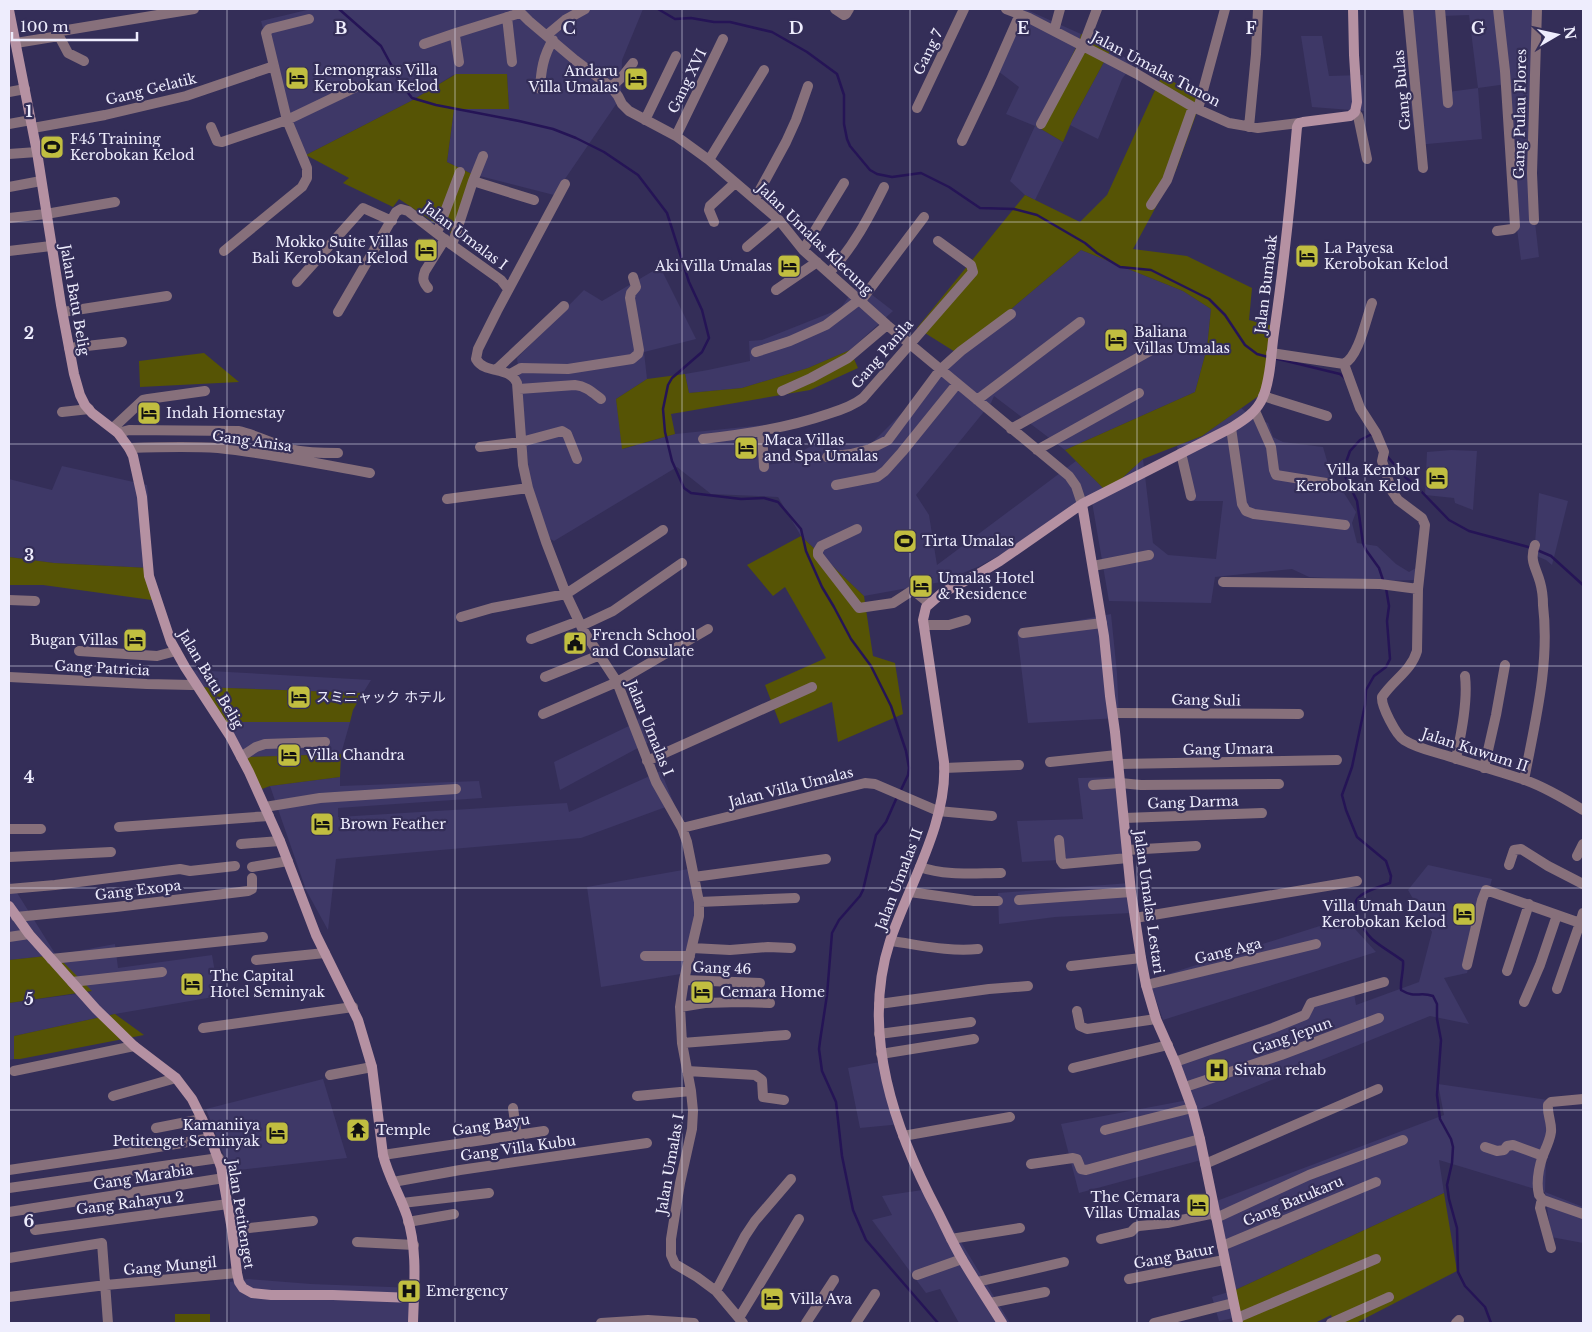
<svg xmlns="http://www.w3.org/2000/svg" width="1592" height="1332" viewBox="0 0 1592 1332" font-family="'Libre Baskerville','Noto Sans JP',serif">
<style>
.built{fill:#3e3867;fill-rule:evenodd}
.green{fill:#565405}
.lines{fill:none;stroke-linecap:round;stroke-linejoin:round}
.stream{stroke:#251456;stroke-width:2.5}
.street{stroke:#87707b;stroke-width:10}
.secondary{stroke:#b591a2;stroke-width:10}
.grid{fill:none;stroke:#eeedfd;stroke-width:1;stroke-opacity:0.55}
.labels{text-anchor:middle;stroke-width:4.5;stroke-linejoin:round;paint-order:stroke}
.street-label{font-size:14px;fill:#eeedfd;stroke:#342e58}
.poi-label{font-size:14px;fill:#eeedfd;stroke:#342e58;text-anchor:start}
.grid-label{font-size:16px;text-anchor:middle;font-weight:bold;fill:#eeedfd;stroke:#342e58;stroke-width:4.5;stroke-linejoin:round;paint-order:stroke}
</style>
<rect width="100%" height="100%" fill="#342e58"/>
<path class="built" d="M311,9H643L622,60L621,97L554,195L472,174L447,162L454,109H509L507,74H455L411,101L306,155L295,148L261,21Z
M1021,9H1025L1081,34L1079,42L1036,126L1063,142L1035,200L1025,195L1010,181L1035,126L1006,114L1019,87L994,68Z
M1405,9H1539L1531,188L1539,257L1521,260L1513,198L1507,84L1478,88L1482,139L1416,145L1411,108ZM1469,15L1478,88L1448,92L1442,16Z
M1301,36H1322L1329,76L1363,75L1364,111L1312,107Z
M1111,49L1134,63L1122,79L1098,139L1070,125Z
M1081,250L1183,291L1211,309L1207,348L1195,392L1065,450L994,396L991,403L916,495L929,515L937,565L1076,461L1107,492L1143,459L1153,543L1168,555L1216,559L1223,501H1189L1177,446L1202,436L1241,408L1252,417L1268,423L1273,437L1283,442L1323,447L1330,471L1356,512L1352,523L1357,543L1377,546L1396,564L1409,572L1416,568V580L1377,581L1309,577L1292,569L1215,577L1211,603L1109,601L1092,502L1089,506L980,566L941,582L864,596L801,536L778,497L711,494L677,467L554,541L547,537L530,482L517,358L584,290L602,301L660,267L696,339L644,352L647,379L616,399L623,449L675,434L765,425V465L781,463L813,445L872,443L960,355L1017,304Z
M858,284L893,311L850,350L808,368L742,388L689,393L685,374L708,370L750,361L749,341L762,340L840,309Z
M1451,450L1477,451L1473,510L1455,503L1454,498L1425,495L1427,452Z
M62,466L147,485L148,495L146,531L149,568L54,563L9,557V479L52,490Z
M1539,493L1568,501L1552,565L1546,560L1534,555Z
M1111,614L1117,673L1119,718L1028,723L1017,632Z
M191,670L371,680L363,693L200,687Z
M639,718L649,742L560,790L554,762L633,724Z
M224,722H350L341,754L244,757Z
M661,771L674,804L581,838L336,859L328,930L306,890L270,786L340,777V786L479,781L482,798L338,808V817L567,803L569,812Z
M1120,777L1132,856L1022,862L1017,821L1083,819L1078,778Z
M1428,865L1492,879L1467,973L1444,978L1469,1024L1430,1016L1195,1111L1205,1159L1079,1193L1061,1124L1188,1100L1176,1058L1292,1015L1353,988L1356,1005L1419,982L1432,932L1408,890Z
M694,868L704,900L687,973L601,987L587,887Z
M9,880L56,955L115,944L118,968L212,955L219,996L115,1014L14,1036V1059L9,1060V1003L91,992L56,955L9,960Z
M1135,881L1131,913L1055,917L999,924L998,893L1130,883Z
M1345,918L1376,952L1163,1020L1149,980Z
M885,1061L902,1124L860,1128L848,1068Z
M323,1079L347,1158L230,1171L206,1109Z
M1438,1084L1548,1100L1545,1192L1583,1207V1243L1551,1237L1545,1192L1439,1160L1444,1193L1233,1291L1239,1317L1219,1321L1212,1297L1232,1291L1214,1202L1444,1115Z
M929,1189L1010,1323H959L940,1289L926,1293L872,1220L892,1215L882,1196Z
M248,1279L311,1284L416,1288L415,1323H230V1282Z"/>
<path class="green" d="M1081,34L1111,49L1072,121L1063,142L1036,126L1079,42Z
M456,74H507L509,109H454L447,162L472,174L455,236L399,199L393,207L343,183L349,178L306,155L411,101Z
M1162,75L1184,88L1201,101L1176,170L1133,249L1187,256L1252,288L1249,320L1277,327L1267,390L1202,436L1143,459L1107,492L1065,450L1195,392L1207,348L1211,309L1183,291L1081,250L1017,304L960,355L917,328L1025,195L1080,222L1107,195Z
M850,350L858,368L810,390L671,414L675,434L622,449L616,399L647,379L685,374L689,393L742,388L808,368Z
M204,353L239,382L140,387L139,361Z
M801,536L864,596L873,656L895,663L903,714L838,742L832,702L780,724L765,685L826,658L785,587L773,596L747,565Z
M9,557L54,563L149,568L159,601L43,585H9Z
M200,687L363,693L353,710L350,722H224Z
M341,754L340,777L270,786L262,789L244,757Z
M56,955L92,991L9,1003V960Z
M115,1014L144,1035L20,1059H14V1036Z
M1444,1193L1457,1271L1356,1323H1334L1331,1315L1315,1323H1242L1233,1291Z
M175,1314H210V1323H175Z"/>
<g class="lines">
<path class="stream" d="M339,9L381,46L402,85L412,98L436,105L519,121L553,129L576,138L604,152L638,175L667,213L689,282L702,310L709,338L702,352L672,378L668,385L663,409L665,432L672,461L684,488L691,493L741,499L764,498L778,502L801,529L806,551L822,587L834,607L851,639L871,666L891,706L906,751L909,768L908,775L900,792
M658,9L675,19L691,18L714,22H730L772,32L807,52L837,74L844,95V124L847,139L850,146L870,170L877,174L892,177L921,173L949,187L980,208L1014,209L1037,215L1085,243L1097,253L1120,267L1151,270L1209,299L1225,315L1245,345L1257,354L1268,357
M1274,358L1340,374L1345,378
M1372,434L1360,440L1350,451L1345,465L1344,474L1357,501L1363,543L1366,550L1379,568L1384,583
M1387,456L1405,477L1417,487L1449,520L1469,531L1532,548
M1537,550L1551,556L1583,585
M1386,588L1389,606L1387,621L1390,659L1386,667L1374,676L1366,690L1365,705L1352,767L1342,795L1346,810L1357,837L1386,861L1391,876L1390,883C1380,887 1365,890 1358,898C1349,908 1364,931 1372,939C1381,947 1394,954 1403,961C1404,971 1400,980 1401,990C1416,999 1419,991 1433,996L1437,1004V1019L1441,1040L1437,1095L1440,1119L1451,1139L1453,1147L1452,1163L1447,1185L1449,1199L1457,1228L1458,1272L1465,1286L1485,1307L1491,1323
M897,797L886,822L876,835L863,890L860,896L839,920L832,933L827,995L820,1041L819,1049L822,1071L836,1102L842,1156L853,1210L866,1240L938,1323"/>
<path class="street" d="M517,9L529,21L575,60L611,87L618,96L622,104L629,111L676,136L709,160L779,220L803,250L887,325L1069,476L1076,486L1082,504
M835,9L844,15L846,14L849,9
M1006,9L1029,18L1137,74L1193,107L1229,123L1258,128L1299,123
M1408,9L1423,168
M1440,9L1448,103
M507,17L512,62
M1054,31L1060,9
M547,35L565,20L585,9
M59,36L68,53L84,61
M16,43L59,36L58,34L61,31L194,9
M424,44L456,33
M459,62L455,36L456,33L520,13
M611,87L622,77L633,63
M540,89C541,71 543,56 553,40
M9,92L25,89
M917,108L964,9
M1198,109L1225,9
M1355,112L1358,116L1367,159
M645,120L676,56
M9,124L31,120
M1041,124L1083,46L1097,9
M211,127L217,141L222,142L287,120L356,87
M1249,127L1256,54L1258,9
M33,128L105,115L186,96L274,66
M676,136L723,39
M962,141L990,82L1020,14
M9,154L37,152
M709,160L764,70
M473,181L534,200
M565,184L497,311L478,349L476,359C485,375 509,365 517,383L523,465L528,488L546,542L566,594L583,630L617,682L656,782L682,828L687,842L699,902V916L684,980L680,1007L682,1043L691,1091L693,1111L692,1129L680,1183L671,1239V1255L675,1264L697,1277L716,1291L743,1323
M9,187L41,181
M755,199L786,142L796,120L808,86
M1151,205L1167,180L1193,107
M9,218L46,214L115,202
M1534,220L1532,173L1537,9
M714,222L709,210L710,206L735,183
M1497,231L1512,229L1515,226L1505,71L1498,9
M437,233L460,172
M452,245L473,181L483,156
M747,247L779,220
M803,250L844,183
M9,251L51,246
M224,251L302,187L307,178V168L287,120L266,33L269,29L309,19
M829,273C853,248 869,217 884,187
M297,282L363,208L392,221
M428,288C423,282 422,279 425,271L445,239
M776,290L817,262
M860,302L924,217
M63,312L167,296
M338,312L396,212L401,209L408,211L452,245L501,280L508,289
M69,348L122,342
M756,352L790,341L826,325L859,300
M1271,353L1344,364
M1344,364L1360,408L1376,433L1384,452L1382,461L1392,491L1398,500L1422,518L1425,525L1418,589L1417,651C1411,671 1393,680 1382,697C1381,706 1396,735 1404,740C1418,749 1436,752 1451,757C1476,765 1501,772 1525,780C1545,787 1565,799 1583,810
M1344,364C1359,356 1366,319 1372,303
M496,370L564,306
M510,374L521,368L568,369L632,359L638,354L639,350L630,298L631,293L636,287L633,277
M519,389L575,385C586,386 592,392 601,399
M782,391L811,378L848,358L887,325
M1263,396L1327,416
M977,400L1080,322
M1255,411L1271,447L1274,470L1276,475L1326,483
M62,412L89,409
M113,428L143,400L148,399L205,391
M1231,428L1242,504L1246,511L1254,514L1345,525
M1011,429L1157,347
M762,432L764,467
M118,433L129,430L238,431C257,435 275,445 294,450C308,453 323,453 338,453
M703,439C745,434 787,428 828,414C841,410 853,406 863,398L973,272L971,265L938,241
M480,447L521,442L562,431L567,434L577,459
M129,448C159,447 188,446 218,448C269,453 319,464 370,473
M1037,450L1139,393
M1181,453L1191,496
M827,457L851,454L870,449L888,440L940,370L961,351L1011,314
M836,485L877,477L885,471L902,452L957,384
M447,499L528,488
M857,529L821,546L818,551V555L859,608L893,603L913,590L929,603
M1093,566L1149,555
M1223,582L1380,584L1418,589
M9,600L35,601
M461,617L492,608L566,594L663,530
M924,625H949L966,620
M581,626L613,611L682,563
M1023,633L1102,623
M531,639L579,621
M79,651L157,656L176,651
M9,677L147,684L192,685L195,683
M545,677L600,655
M1113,713L1299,714
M543,714L617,682L708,629
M241,757L256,747L265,744L325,742
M1456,759C1461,734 1468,701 1465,676
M647,761L812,687
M1050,762L1117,755
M1119,764L1337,760
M944,768L1019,765
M1484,768L1496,715L1505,665
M1524,780C1535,722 1550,664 1543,605C1543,597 1542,589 1540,582C1536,567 1529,561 1535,545
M1093,785L1120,783L1141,785L1279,784
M265,807L320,798L456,789
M1124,818L1262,813
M119,827L269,816
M682,828L865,783L875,784L938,811L992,816
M9,829H41
M1059,840L1061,861L1063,864L1128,858
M241,844L280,841
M1127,850L1196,846
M1577,856L1583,844
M9,857L111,852
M1509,865L1514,850L1521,849L1548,866L1583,884
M252,867L288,861
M920,867C945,876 975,873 1001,873
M694,877L826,859
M9,889L55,885L180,869L190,871L235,866
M910,892L974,901H998
M1019,900L1131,892
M699,902L795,898
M16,917L116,907L248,891L252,889V878
M1135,918L1357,881
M9,937L29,934
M891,941C920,945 949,952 978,949
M692,948L730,950L768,947L791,948
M645,956H690
M51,959L263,937
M256,960L325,953
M1467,965L1482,900L1486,890L1580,923L1583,913
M1071,966L1141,958
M1507,971L1529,904
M684,980L760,983
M72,982L162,972
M1146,985L1316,944
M1557,989L1580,923
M1524,1002L1540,965L1557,915
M879,1004L989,989L1028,986
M680,1007L705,1003L740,1002L770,1003
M1077,1011L1080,1026L1087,1029L1156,1019
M203,1028L353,1007
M879,1034L971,1022
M682,1043L786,1035
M881,1054L974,1039
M1175,1062L1273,1028L1305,1015L1311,1003L1384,982
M1073,1068L1168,1045
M14,1071L134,1046
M687,1071L755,1075L762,1080L763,1097L784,1100
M330,1075L372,1067
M1185,1087L1281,1055L1379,1018
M113,1096L176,1078
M637,1096L691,1091
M1583,1099L1551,1102L1548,1105C1547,1114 1552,1123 1551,1132C1550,1140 1546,1148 1543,1155C1539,1167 1536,1183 1539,1195L1543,1200L1583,1214
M513,1108L517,1135
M156,1128L202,1119
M1105,1130L1192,1108
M903,1136L1010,1117
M1485,1147L1497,1151L1504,1150L1507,1146L1513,1145L1543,1156
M383,1155L544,1131
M1031,1164L1073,1158L1077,1159L1081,1169L1086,1170L1200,1139
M1205,1164L1378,1089
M9,1170L117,1154L211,1138
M393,1182L460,1170L647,1143
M9,1188L219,1158
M1543,1200L1541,1203L1540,1208L1551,1248
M402,1203L489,1193
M9,1212L224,1178
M1216,1218L1309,1175L1403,1140
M408,1222L454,1214
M35,1230L228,1204
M232,1230L313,1221
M951,1239L1020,1228
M1101,1239L1131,1232L1136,1227L1139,1226L1167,1223L1215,1213
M357,1242L414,1245
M1222,1246L1376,1182
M9,1258L102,1243L108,1323
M917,1275L962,1259
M1129,1279L1224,1260
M977,1282L1064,1262
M716,1291L745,1236L755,1221L791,1179
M9,1297L106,1285L237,1273
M990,1303L1045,1292
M739,1318L799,1219
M1237,1318L1376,1259
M601,1323L648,1320L694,1323
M806,1323L834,1280
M856,1323L875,1294
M1154,1323L1233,1303
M1331,1323L1389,1297
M1456,1323L1459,1320"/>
<path class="secondary" d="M9,10L37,152L61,305L74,374L80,395L85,405L92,413L118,433L129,448L133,456L142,497L149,576L171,642L185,667L230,736L249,772L280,841L316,935L358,1020L372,1067L383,1155C388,1176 400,1195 407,1216C418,1251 414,1287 413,1323
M1082,504L1104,636L1110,696L1115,732L1131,892L1141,958L1146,985L1156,1019L1175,1062L1192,1108L1200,1139L1238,1323
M9,906L29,934L96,1009L134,1046L176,1078L192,1099L207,1129L221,1167L232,1230L237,1273L239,1282L243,1288L252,1293L271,1295H333L414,1298
M1002,1323C989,1302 975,1281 962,1259C953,1244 946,1228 938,1212C895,1131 860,1033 890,941C909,885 948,822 944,762L923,620L926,607L942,593L980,573L1000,561L1082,504L1231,428C1244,420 1257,412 1263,397C1271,378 1271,352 1274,333C1284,265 1291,196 1297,127L1299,123L1303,122L1350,116L1355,112L1357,102L1354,55L1353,9"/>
</g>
<path class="grid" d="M227,9V1323M455,9V1323M682,9V1323M910,9V1323M1137,9V1323M1365,9V1323M9,222H1583M9,444H1583M9,666H1583M9,888H1583M9,1110H1583"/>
<defs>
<g id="hotel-square" transform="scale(1.25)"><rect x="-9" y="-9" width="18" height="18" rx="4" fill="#c1be40" stroke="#342e58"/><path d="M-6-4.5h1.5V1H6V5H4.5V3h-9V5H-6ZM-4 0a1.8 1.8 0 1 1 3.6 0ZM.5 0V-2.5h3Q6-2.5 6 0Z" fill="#111"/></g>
<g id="stadium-square" transform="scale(1.25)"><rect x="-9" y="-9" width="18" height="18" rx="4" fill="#c1be40" stroke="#342e58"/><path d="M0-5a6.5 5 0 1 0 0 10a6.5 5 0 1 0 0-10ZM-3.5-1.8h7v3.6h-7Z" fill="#111"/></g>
<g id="civic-square" transform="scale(1.25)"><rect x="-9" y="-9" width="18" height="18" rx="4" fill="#c1be40" stroke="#342e58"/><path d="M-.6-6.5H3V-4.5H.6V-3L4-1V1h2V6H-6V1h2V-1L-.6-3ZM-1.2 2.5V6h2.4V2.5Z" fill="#111"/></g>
<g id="hospital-square" transform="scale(1.25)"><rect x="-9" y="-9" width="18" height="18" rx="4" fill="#c1be40" stroke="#342e58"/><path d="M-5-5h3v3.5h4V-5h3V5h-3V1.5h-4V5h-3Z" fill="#111"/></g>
<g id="temple-square" transform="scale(1.25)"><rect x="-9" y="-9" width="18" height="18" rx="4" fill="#c1be40" stroke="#342e58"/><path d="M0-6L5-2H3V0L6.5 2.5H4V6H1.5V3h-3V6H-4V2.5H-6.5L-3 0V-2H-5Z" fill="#111"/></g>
</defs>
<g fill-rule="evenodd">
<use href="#hotel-square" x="297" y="78"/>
<use href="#hotel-square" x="636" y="79"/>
<use href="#stadium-square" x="52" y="147"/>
<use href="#hotel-square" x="426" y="250"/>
<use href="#hotel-square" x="1307" y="256"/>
<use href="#hotel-square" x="789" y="266"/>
<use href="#hotel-square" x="1116" y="340"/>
<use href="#hotel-square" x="149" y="413"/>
<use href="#hotel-square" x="746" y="448"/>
<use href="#hotel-square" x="1437" y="478"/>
<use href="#stadium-square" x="905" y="541"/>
<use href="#hotel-square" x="921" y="586"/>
<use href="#hotel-square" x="135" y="640"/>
<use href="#civic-square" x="575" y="643"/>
<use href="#hotel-square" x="299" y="697"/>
<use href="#hotel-square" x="289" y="755"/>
<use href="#hotel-square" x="322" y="824"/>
<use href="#hotel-square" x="1464" y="914"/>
<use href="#hotel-square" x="192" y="984"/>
<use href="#hotel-square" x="702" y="992"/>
<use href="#hospital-square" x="1217" y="1070"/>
<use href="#temple-square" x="358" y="1130"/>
<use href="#hotel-square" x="277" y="1133"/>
<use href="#hotel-square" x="1198" y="1205"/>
<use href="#hospital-square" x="409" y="1291"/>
<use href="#hotel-square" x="772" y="1299"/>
</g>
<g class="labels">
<g class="street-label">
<text transform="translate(928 52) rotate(-64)" y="5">Gang 7</text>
<text transform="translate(1156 69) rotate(28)" y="5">Jalan Umalas Tunon</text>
<text transform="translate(687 81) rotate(-64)" y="5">Gang XVI</text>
<text transform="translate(151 89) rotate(-14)" y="5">Gang Gelatik</text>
<text transform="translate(1402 90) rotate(-95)" y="5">Gang Bulas</text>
<text transform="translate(1520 114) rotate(-89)" y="5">Gang Pulau Flores</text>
<text transform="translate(465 236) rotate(37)" y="5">Jalan Umalas I</text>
<text transform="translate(815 239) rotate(44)" y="5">Jalan Umalas Klecung</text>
<text transform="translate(1266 284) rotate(-83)" y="5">Jalan Bumbak</text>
<text transform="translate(75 300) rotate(80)" y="5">Jalan Batu Belig</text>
<text transform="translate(882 354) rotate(-49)" y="5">Gang Panila</text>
<text transform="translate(252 441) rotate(8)" y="5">Gang Anisa</text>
<text transform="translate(102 668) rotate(3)" y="5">Gang Patricia</text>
<text transform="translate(211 679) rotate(59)" y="5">Jalan Batu Belig</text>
<text transform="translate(1206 700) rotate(1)" y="5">Gang Suli</text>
<text transform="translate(650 728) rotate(68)" y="5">Jalan Umalas I</text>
<text transform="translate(1228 749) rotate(-1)" y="5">Gang Umara</text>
<text transform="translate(1475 750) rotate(18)" y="5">Jalan Kuwum II</text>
<text transform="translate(791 787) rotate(-14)" y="5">Jalan Villa Umalas</text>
<text transform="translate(1193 802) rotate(-2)" y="5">Gang Darma</text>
<text transform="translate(899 879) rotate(-69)" y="5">Jalan Umalas II</text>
<text transform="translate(138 890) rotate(-7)" y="5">Gang Exopa</text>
<text transform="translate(1149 902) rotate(82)" y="5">Jalan Umalas Lestari</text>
<text transform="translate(1228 951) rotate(-14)" y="5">Gang Aga</text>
<text transform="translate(722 968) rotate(2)" y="5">Gang 46</text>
<text transform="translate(1292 1036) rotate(-20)" y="5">Gang Jepun</text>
<text transform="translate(491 1125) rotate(-9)" y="5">Gang Bayu</text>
<text transform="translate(518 1148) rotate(-8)" y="5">Gang Villa Kubu</text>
<text transform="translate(670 1164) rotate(-80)" y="5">Jalan Umalas I</text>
<text transform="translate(143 1177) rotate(-9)" y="5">Gang Marabia</text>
<text transform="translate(1293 1201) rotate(-23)" y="5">Gang Batukaru</text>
<text transform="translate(130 1203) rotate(-7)" y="5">Gang Rahayu 2</text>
<text transform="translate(241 1214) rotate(81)" y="5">Jalan Petitenget</text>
<text transform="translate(1174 1256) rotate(-11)" y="5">Gang Batur</text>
<text transform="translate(170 1266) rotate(-5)" y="5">Gang Mungil</text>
</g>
<g class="poi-label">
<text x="314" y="75">Lemongrass Villa<tspan x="314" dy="16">Kerobokan Kelod</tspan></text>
<text x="618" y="76" text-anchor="end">Andaru<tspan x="618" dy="16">Villa Umalas</tspan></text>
<text x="70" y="144">F45 Training<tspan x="70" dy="16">Kerobokan Kelod</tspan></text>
<text x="408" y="247" text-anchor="end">Mokko Suite Villas<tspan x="408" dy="16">Bali Kerobokan Kelod</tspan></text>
<text x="1324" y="253">La Payesa<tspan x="1324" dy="16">Kerobokan Kelod</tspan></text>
<text x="772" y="271" text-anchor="end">Aki Villa Umalas</text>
<text x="1134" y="337">Baliana<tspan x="1134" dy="16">Villas Umalas</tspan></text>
<text x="166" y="418">Indah Homestay</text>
<text x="764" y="445">Maca Villas<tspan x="764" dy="16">and Spa Umalas</tspan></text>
<text x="1420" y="475" text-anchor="end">Villa Kembar<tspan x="1420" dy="16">Kerobokan Kelod</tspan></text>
<text x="922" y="546">Tirta Umalas</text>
<text x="938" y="583">Umalas Hotel<tspan x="938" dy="16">&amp; Residence</tspan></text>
<text x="592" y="640">French School<tspan x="592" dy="16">and Consulate</tspan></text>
<text x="118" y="645" text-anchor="end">Bugan Villas</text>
<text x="316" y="702">スミニャック ホテル</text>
<text x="306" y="760">Villa Chandra</text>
<text x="340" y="829">Brown Feather</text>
<text x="1446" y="911" text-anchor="end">Villa Umah Daun<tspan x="1446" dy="16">Kerobokan Kelod</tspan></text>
<text x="210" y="981">The Capital<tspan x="210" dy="16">Hotel Seminyak</tspan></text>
<text x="720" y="997">Cemara Home</text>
<text x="1234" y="1075">Sivana rehab</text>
<text x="260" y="1130" text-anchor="end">Kamaniiya<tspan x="260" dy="16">Petitenget Seminyak</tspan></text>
<text x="376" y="1135">Temple</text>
<text x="1180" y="1202" text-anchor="end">The Cemara<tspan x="1180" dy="16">Villas Umalas</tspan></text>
<text x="426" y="1296">Emergency</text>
<text x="790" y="1304">Villa Ava</text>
</g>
</g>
<g class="grid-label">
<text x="341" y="34">B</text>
<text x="569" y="34">C</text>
<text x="796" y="34">D</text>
<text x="1023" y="34">E</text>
<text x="1251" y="34">F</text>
<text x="1478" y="34">G</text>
<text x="29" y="117">1</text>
<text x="29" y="339">2</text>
<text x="29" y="561">3</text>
<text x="29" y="783">4</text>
<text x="29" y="1005">5</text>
<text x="29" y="1227">6</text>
</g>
<rect width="1592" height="1332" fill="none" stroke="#eeedfd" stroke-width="20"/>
<g transform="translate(1557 35) rotate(81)" stroke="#342e58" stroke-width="4" paint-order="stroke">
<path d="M0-4L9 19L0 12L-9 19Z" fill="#eeedfd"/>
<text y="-8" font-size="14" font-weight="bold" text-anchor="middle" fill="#eeedfd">N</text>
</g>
<path d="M12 32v8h125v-8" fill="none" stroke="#eeedfd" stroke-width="2.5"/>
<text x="20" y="32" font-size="15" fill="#eeedfd" stroke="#342e58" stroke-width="4" paint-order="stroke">100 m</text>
</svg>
